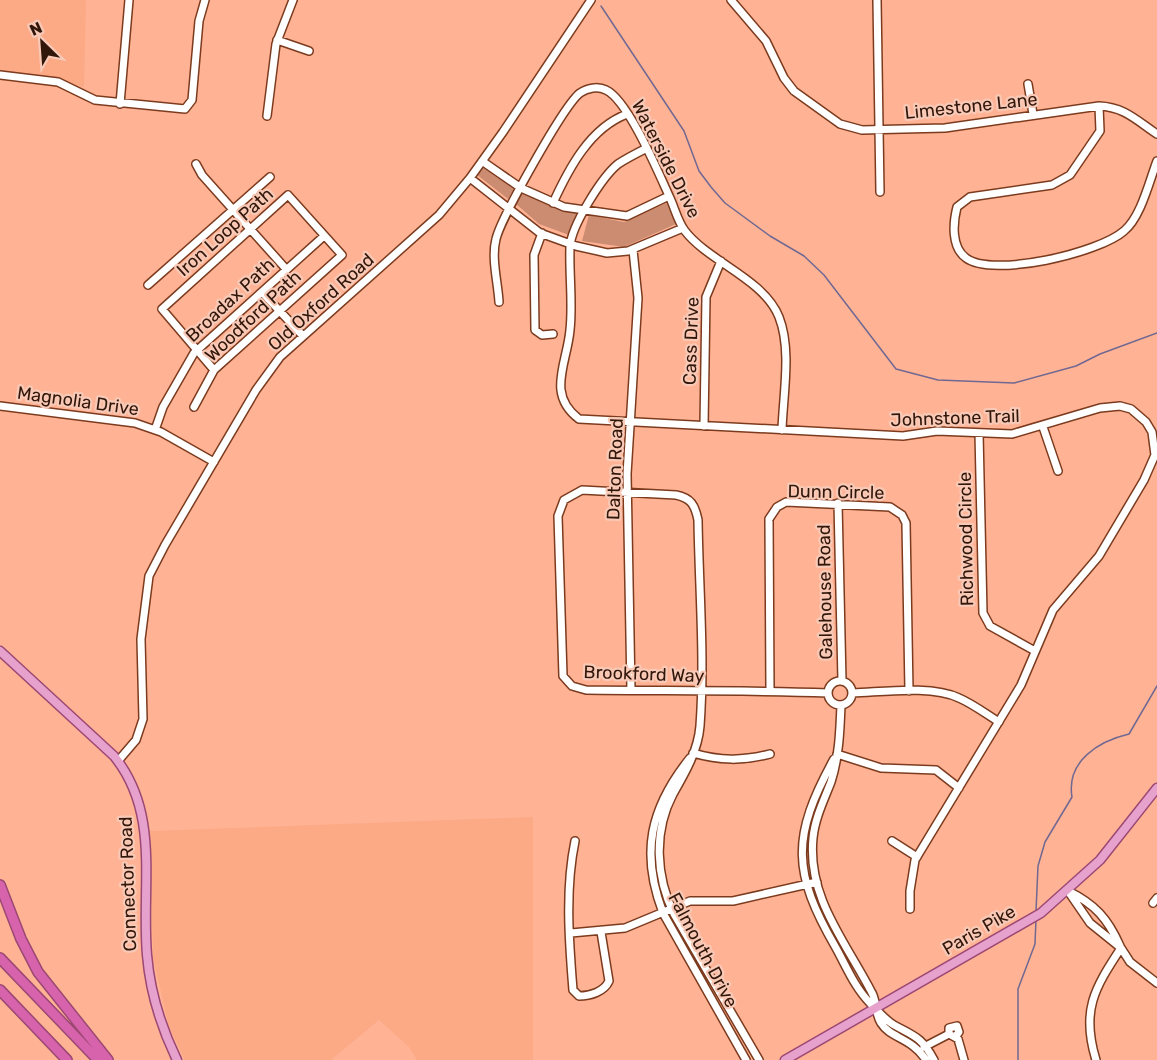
<svg xmlns="http://www.w3.org/2000/svg" width="1157" height="1060" viewBox="0 0 1157 1060" font-family="Rubik,sans-serif">
<style>
.built{fill:#fca986}
.green{fill:#cc8c71}
.lines{fill:none;stroke-linecap:round;stroke-linejoin:round}
.stream{stroke:#706892;stroke-width:1.5}
.minor-casing{stroke:#7c3b1e;stroke-width:10}
.major-casing{stroke:#9c4873;stroke-width:11}
.highway-casing{stroke:#9c4873;stroke-width:12}
.minor{stroke:#fff;stroke-width:7}
.major{stroke:#e6a1cd;stroke-width:8}
.highway{stroke:#d663ac;stroke-width:9}
.labels{text-anchor:middle;stroke-width:4.5;stroke-linejoin:round;paint-order:stroke}
.street-label{font-size:18px;fill:#31160a;stroke:#f8c9b6}
</style>
<rect width="100%" height="100%" fill="#ffb394"/>
<path class="built" d="M0,0H86L84,87L0,70Z
M533,817V1060H417L409,1047L379,1020L331,1060H185L169,1027L153,958L150,831Z"/>
<path class="green" d="M482,164L515,187L508,199L476,174Z
M521,191L552,205L578,212L569,235L539,224L516,204Z
M667,203L676,224L624,247L582,241L589,215L624,222Z"/>
<g class="lines">
<path class="stream" d="M601,6L684,131L699,171L711,187L725,203L770,236L804,256L824,275L896,369L938,380L1014,383L1076,366L1100,354L1157,333
M1036,911L1038,866L1045,842L1072,797C1066,761 1099,741 1129,734L1157,686
M1018,1060V989L1035,944L1036,919"/>
<g class="minor-casing">
<path id="minor" d="M731,0L766,41L784,78L794,91L840,124L862,130L945,128L1099,106C1125,107 1137,121 1157,134
M877,0L880,192
M277,40L309,51
M0,75L58,82L95,100L185,109L192,100L199,21L205,0
M1028,84L1033,114
M120,104L129,0
M1099,106L1100,131L1070,175L1052,185L970,197L957,207C953,223 951,247 966,258C993,278 1099,253 1124,231C1141,217 1149,182 1157,161
M267,116L276,44L293,0
M647,148C637,153 627,158 618,164C602,177 571,226 570,247C569,275 573,303 570,330C567,364 546,394 579,419L903,436L937,431L1012,434L1100,408L1120,406L1131,409L1146,422L1152,432L1155,455L1144,480L1099,556L1053,610L1021,685L915,860L910,891V909
M482,161L521,188L564,207L627,216L669,196
M196,164L202,175L286,269
M470,178L540,233L576,246L607,253L628,251L683,228
M553,203C569,168 590,128 627,114
M542,233L534,255L535,330L542,335L553,334
M148,285L270,177
M262,292L303,336
M499,302C498,283 491,258 496,239C501,218 564,105 580,93C587,88 598,86 606,90C628,100 659,174 670,198C675,209 678,222 685,231C709,262 764,279 779,317C792,350 783,395 782,430
M0,406L135,423L161,432L214,462
M194,407L214,370L342,255L288,195L162,309L214,370
M704,426L706,297L721,261
M1043,427L1058,471
M155,430L163,407L194,353L324,236
M979,433L983,613L990,626L1035,651
M838,503L842,681
M828 693a12 12 0 1 1 24 0a12 12 0 1 1-24 0Z
M631,690L627,474L638,298L633,250
M770,691L769,519L777,507L786,502L890,507L902,515L906,523L909,691
M853,693C883,692 931,685 959,698C973,704 986,714 999,722
M841,705C840,731 839,757 831,782C824,800 815,818 813,838C807,898 846,942 872,993C877,1002 875,1014 881,1023C891,1039 911,1037 926,1060
M693,753C720,761 743,761 770,754
M837,754L881,768L936,770L959,788
M690,758C650,808 640,853 663,913L746,1060
M834,759C791,837 792,872 836,948C846,966 855,988 870,1003C877,1010 885,1020 894,1025C914,1036 922,1037 934,1060
M118,761L136,740L143,719L141,639L149,576L165,545L256,390L280,357L439,215L470,178L503,132L591,0
M575,841C565,889 569,941 573,990L579,996C590,996 604,992 609,981L601,932
M892,841L917,857
M1068,891L1090,923L1121,948L1130,962L1157,983
M1068,891C1095,904 1108,919 1120,946
M1153,903L1157,898
M571,933L625,928L690,901H733L817,882
M949,1034V1028L957,1026L959,1032L955,1037
M924,1047L949,1034L958,1039L964,1060
M759,1060L674,914C656,877 653,832 673,794C685,773 698,751 700,726C705,658 699,588 698,520C695,505 691,498 676,495L582,490L564,500L558,516L563,676L572,686L586,690C666,691 747,690 828,693
M1096,1060C1081,1011 1094,989 1121,948"/>
</g>
<g class="major-casing">
<path id="major" d="M0,651L114,756C161,814 141,885 147,955C150,991 161,1027 177,1060
M785,1060L1041,913L1100,860L1157,788"/>
</g>
<g class="highway-casing">
<path id="highway" d="M0,885L21,939L38,972L108,1060
M0,958L98,1060
M0,990L67,1060"/>
</g>
<use href="#minor" class="minor"/>
<use href="#major" class="major"/>
<use href="#highway" class="highway"/>
</g>
<g class="labels">
<g class="street-label">
<text transform="translate(971 106) rotate(-6)" y="6">Limestone Lane</text>
<text transform="translate(666 159) rotate(63)" y="6">Waterside Drive</text>
<text transform="translate(225 232) rotate(-42)" y="6">Iron Loop Path</text>
<text transform="translate(230 300) rotate(-43)" y="6">Broadax Path</text>
<text transform="translate(321 302) rotate(-42)" y="6">Old Oxford Road</text>
<text transform="translate(253 316) rotate(-43)" y="6">Woodford Path</text>
<text transform="translate(691 341) rotate(-88)" y="6">Cass Drive</text>
<text transform="translate(78 401) rotate(8)" y="6">Magnolia Drive</text>
<text transform="translate(955 418) rotate(-2)" y="6">Johnstone Trail</text>
<text transform="translate(615 469) rotate(-88)" y="6">Dalton Road</text>
<text transform="translate(836 492) rotate(1)" y="6">Dunn Circle</text>
<text transform="translate(966 539) rotate(-91)" y="6">Richwood Circle</text>
<text transform="translate(825 592) rotate(-91)" y="6">Galehouse Road</text>
<text transform="translate(644 674) rotate(2)" y="6">Brookford Way</text>
<text transform="translate(128 884) rotate(-92)" y="6">Connector Road</text>
<text transform="translate(979 930) rotate(-30)" y="6">Paris Pike</text>
<text transform="translate(703 950) rotate(62)" y="6">Falmouth Drive</text>
</g>
</g>
<g transform="translate(42 42) rotate(335)" stroke="#f8c9b6" stroke-width="4.5" paint-order="stroke">
<path d="M0-4.5L10 22L0 15L-10 22Z" fill="#31160a"/>
<text y="-9" font-size="16" font-weight="bold" text-anchor="middle" fill="#31160a">N</text>
</g>
</svg>
